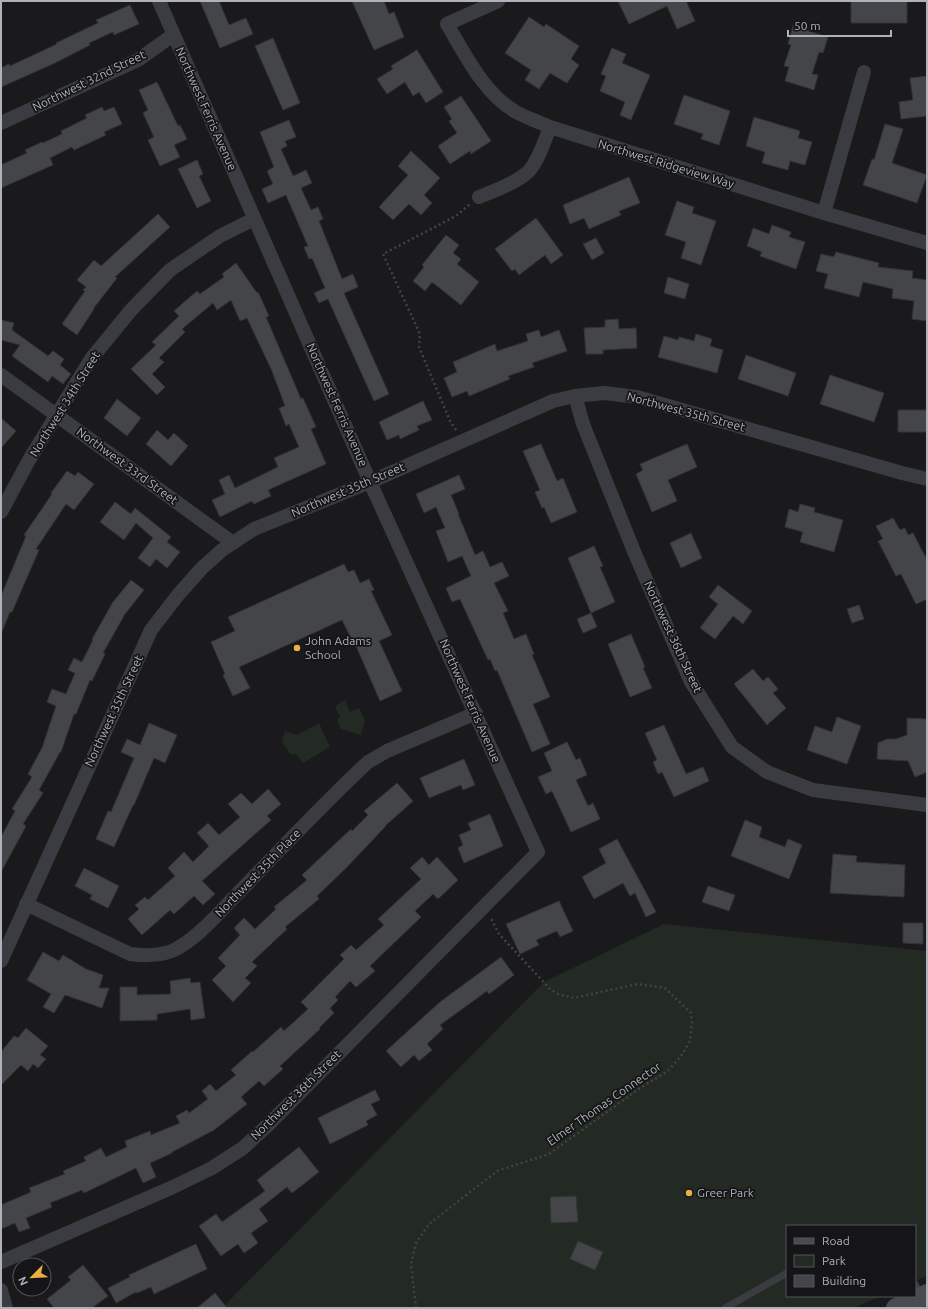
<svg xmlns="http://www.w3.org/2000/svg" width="928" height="1309" viewBox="0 0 928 1309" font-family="Ubuntu,sans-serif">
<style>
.green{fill:#222a23}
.building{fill:#444549;stroke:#343438}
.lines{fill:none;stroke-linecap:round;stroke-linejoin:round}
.path{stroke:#414348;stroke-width:2.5;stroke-dasharray:2 3;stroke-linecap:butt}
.service{stroke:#3b3c41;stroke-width:7}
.minor{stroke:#3b3c41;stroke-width:14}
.secondary{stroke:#494b51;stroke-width:20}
.poi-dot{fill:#ebb043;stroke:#151517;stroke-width:1.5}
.labels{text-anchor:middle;stroke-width:3.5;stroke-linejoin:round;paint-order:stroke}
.street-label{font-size:12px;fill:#adb2bb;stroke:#151517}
.poi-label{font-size:12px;fill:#adb2bb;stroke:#151517;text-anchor:start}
</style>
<rect width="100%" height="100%" fill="#1a1a1c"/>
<path class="green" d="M345,700L350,712L359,708L365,721L361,735L341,729L337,720L340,717L335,706Z
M319,723L330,747L303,763L297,755L290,754L282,742L285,731L297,735Z
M664,924L927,951V1276L915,1281V1226H787V1296H881L854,1308H222L544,982Z"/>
<path class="building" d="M200,1H219L229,25L246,18L253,34L220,48Z
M352,1H384L389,14L394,12L404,37L374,50Z
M618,1H686L695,21L677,29L667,6L629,24Z
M851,1H907V23H851Z
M130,5L139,24L114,35L113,32L89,43L90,45L55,63L1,87V68L9,64L10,66L57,44L56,43L98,23L96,20Z
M529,17L544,27L546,24L579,46L571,59L579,65L567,83L550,73L539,89L525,80L531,70L505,53Z
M793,26L828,37L823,53L819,52L812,74L818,75L814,90L785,81L789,67L784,66L791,45L788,44Z
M273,38L300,103L283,110L255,46Z
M612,48L626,54L622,63L650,75L631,120L620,115L625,102L600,91L606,76L601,74Z
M417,50L443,92L426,103L419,92L413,96L405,82L387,94L377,79L393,69L391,66Z
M927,76V116L901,119L899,102L913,100L910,78Z
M157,82L178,126L180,125L187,139L174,145L180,157L160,166L148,140L154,137L143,113L148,110L139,90Z
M684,95L730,111L719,145L701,139L703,134L674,124Z
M461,96L491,141L471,154L470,151L450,164L438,146L457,133L449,121L452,119L444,107Z
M102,107L104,111L114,107L122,124L104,132L106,135L74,150L72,147L50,158L53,165L1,188V165L27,153L25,150L42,142L43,143L62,134L61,131L87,118L85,115Z
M754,117L800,131L798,138L812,142L805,165L790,161L788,170L762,163L765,152L746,146Z
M289,120L296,137L285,141L287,146L281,149L293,176L306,170L312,183L301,188L311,210L318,207L323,219L319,221L342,279L353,274L358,287L344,293L389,394L374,401L328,299L319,303L314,293L325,288L312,258L309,259L304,247L308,246L286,195L268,203L262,189L273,184L267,171L274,167L260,132Z
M885,124L903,129L892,163L927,175L917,203L863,185L872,159L874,160Z
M411,151L440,178L424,195L432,203L421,215L409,204L393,220L379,207L408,175L398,166Z
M197,160L203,174L199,176L211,201L197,208L178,169Z
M629,177L640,203L619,211L621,215L589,229L584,218L570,224L563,205Z
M677,201L694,207L692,213L716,221L701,265L681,258L686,242L665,235Z
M158,214L170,227L115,277L117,278L93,309H94L77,335L62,324L85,291L83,290L86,287L77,280L94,260L101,266Z
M536,218L563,255L551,264L545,255L519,275L515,269L512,271L495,249Z
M772,225L791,232L789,237L805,242L796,269L760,256L762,252L747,246L753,228L769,234Z
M446,235L459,245L453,253L461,259L457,264L479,282L461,305L432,282L425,291L413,281L424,267L422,265Z
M596,238L604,253L592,260L583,244Z
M836,252L879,263L878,267L913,271L912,278L927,280V321L912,319L914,301L892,298L893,289L863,282L859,297L824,288L828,274L816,271L821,254L834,257Z
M236,263L257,293L258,292L269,316L266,317L301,399L303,398L316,427L311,429L326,464L268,490L271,496L254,504L252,501L220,517L212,500L225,494L219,480L229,475L235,488L278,467L274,458L299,447L289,424L286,426L279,408L285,406L272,371L247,318L240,321L231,300L217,310L213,303L182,329L185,332L159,358L164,362L152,374L165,387L157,395L131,369L156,345L152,342L179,316L174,311L197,291L200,294L224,277L222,274Z
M668,277L689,284L685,299L664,293Z
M618,319L619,329L636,328L637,348L603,350V354H586L584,328L605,327V320Z
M1,320L14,323L12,330L48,356L53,351L64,359L60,365L71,374L63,384L52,376L48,382L12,356L20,345L1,340Z
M539,330L541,337L559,330L567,351L532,363L534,367L508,376L510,379L469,396L467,391L452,397L444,378L457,372L453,362L495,344L497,351L528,341L526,334Z
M696,334L712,339L710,346L723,350L717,373L658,357L664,336L678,340L679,337L694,341Z
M746,355L796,373L788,396L738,379Z
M830,375L884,393L874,422L820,404Z
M117,399L141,418L127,436L104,418Z
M423,401L432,420L417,426L419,430L400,439L399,435L387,440L379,422Z
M898,410H927V432H898Z
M1,418L16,431L1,448Z
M157,430L168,440L174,433L188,446L171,466L146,444Z
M541,444L557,481L563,478L577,512L551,523L544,507L542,508L535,492L540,490L523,451Z
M687,444L697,467L668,480L677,501L652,512L636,474L643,470L640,464Z
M67,471L75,476L78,472L94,484L74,510L66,504L36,549L39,550L12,612H10L1,634V596L26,536L24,535L52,494L51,493Z
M459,475L465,489L451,495L459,514H458L475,555L483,551L490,567L502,562L509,576L494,583L508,611L503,613L514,639L526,634L534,654L532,655L550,697L533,704L550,744L532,752L497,670L495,671L490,659L488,660L460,599L452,602L446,588L471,576L462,556L448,562L436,531L445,528L436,507L424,513L416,494Z
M115,502L131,514L135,508L171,537L167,542L180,552L167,568L156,559L150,567L138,558L153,538L136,523L124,540L100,522Z
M800,504L815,508L814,512L843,520L834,552L800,542L803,532L785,527L789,509L798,512Z
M893,518L900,530L905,528L908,535L913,533L927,560V599L916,604L901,574L896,576L878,541L883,539L876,526Z
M691,533L702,558L681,568L670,543Z
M594,546L603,566L600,567L615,602L591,613L568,558Z
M344,564L348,572L354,570L360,583L369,579L374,590L371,591L392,635L379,641L402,691L380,701L353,639L352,640L342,620L239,667L250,688L233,696L223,675L225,674L211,642L235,631L228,617Z
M131,580L144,590L125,614L103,653L105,654L92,681L90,680L76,714H74L61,752H60L39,790L43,793L23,824L26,826L1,872V837L15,811L12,809L32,777L28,774L42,748L56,706L47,702L52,689L66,694L75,673L68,670L74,658L82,662L93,640L92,639L113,602Z
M718,585L752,611L743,624L733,616L715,639L700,628L718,604L709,597Z
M859,605L864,619L852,623L847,609Z
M591,613L597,627L583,633L577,619Z
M631,634L645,667L643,668L652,688L630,697L608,644Z
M753,669L763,681L768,677L778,689L773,693L786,708L767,725L734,684Z
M837,717L861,726L847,764L807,750L815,726L832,732Z
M907,718L927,719V772L915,777L908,761L877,759L878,743L887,739H896L907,735Z
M149,723L177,735L165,763L154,758L134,805H133L114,847L96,839L108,811L111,812L134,758L121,752L127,739L140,745Z
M664,725L686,774L703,767L709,781L674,797L662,772L658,774L653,762L657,760L645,733Z
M567,742L576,760L580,758L587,775L576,780L588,806L593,803L600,819L571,832L552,791L546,794L538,777L552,771L544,753Z
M464,759L475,785L463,790L461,785L429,798L420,778Z
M397,783L413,801L385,826V827L346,868L317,896L319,899L285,927L287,929L252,962L257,966L245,978L251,983L233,1002L212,980L226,966L218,958L240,935L234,928L244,918L255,929L276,909L274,907L307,880L302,875L351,829L352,831L368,815L364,811Z
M268,789L281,804L267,816L271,820L202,881L215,894L203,905L194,896L174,914L170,910L142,935L128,919L139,909L135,905L145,897L148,900L175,876L168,868L184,852L193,862L209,846L197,833L208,823L219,835L240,817L228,804L241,793L252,804Z
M490,814L503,846L464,863L458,848L463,845L459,835L471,830L468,823Z
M745,820L762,827L759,837L785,847L788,839L802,845L789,879L731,856Z
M617,839L644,889L656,912L646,917L635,893L630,896L623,883L594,899L582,877L606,863L599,849Z
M833,854L857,856L856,862L905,865L904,897L830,893Z
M422,857L429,865L437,857L458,880L438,899L433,894L415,911L421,917L370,966L375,971L356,987L350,981L335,997L338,1000L330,1008L334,1013L319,1028L320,1029L280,1066L283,1069L264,1086L259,1081L241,1097L247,1104L214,1130L172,1152V1153L150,1163L156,1177L143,1183L136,1168L84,1193L82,1190L50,1203L52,1207L26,1218L30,1228L19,1232L15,1223L1,1229V1205L31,1192L29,1188L65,1174L63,1171L86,1161L84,1157L101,1148L106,1157L127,1147L125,1141L150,1131L151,1135L180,1123L176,1116L187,1110L189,1113L208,1099L202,1091L210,1084L216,1091L236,1075L231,1070L252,1051L253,1052L281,1027L284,1031L308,1009L301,1002L344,959L340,955L351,945L356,950L384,925L378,919L421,879L410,868Z
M84,868L119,886L108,908L90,899L92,895L75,886Z
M708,886L735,895L729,911L702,902Z
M559,901L573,931L560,937L557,931L536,940L539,945L520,954L506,924Z
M903,923H923V944L903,943Z
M43,952L59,961L63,955L86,969L103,975L99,988H109L102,1008L65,995L54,1013L43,1007L51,994L27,980Z
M501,957L514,975L489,994L487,991L440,1025L443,1029L427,1044L432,1050L419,1061L414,1055L401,1067L386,1051L440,1002Z
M190,978L191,983L200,982L205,1018L191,1020L190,1009L157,1014V1020L120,1021V987H137V995L171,994L170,981Z
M26,1028L48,1046L40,1055L46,1059L38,1068L33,1064L28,1071L21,1065L1,1085V1052L14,1036L18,1038Z
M375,1090L380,1100L371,1104L377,1115L366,1121L368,1125L330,1144L318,1118Z
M299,1147L319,1172L292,1193L287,1187L259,1209L268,1221L251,1233L258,1243L244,1253L238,1244L221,1256L199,1226L216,1214L222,1222L265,1191L257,1180Z
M576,1196L578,1222L551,1223L550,1197Z
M578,1241L603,1252L595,1270L570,1259Z
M196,1244L207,1269L154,1294L151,1287L137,1293L136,1292L116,1303L108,1288L130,1277L129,1275Z
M83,1265L108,1296L92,1308H54L47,1299L71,1280L68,1277Z
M215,1293L227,1308H197Z"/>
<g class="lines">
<path class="path" d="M456,430L450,421L419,347L420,334L383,254L456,216L470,204
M416,1308L411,1264L416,1243L429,1224L497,1171L549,1154L640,1088L668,1071L681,1056L690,1041L692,1023L691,1013L665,988L637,984L574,998L558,994L550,989L499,934L491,918"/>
<path class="service" d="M915,1284L921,1294
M725,1308L787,1273"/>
<path class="minor" d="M498,1L447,24C465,54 484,94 516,112C527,118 539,122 550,127L824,213L927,243
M1,123L138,60L173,35
M479,197C496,190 514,184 528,172C538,162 545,140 550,127
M824,213L864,72
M1,375L233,543
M575,396L583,424L635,554L691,682L732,747L767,772L813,790L927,805
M1,512L29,460L91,359L131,310L170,270L220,236L254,219
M26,904L130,954C144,956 158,956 172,951C198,939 222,909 242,889C284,846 324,803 368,762L387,751L476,713
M1,961L151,630L178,595L202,568L222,550L254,529L370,482L553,401L575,396L604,393L637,397L902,473L927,479
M1,1262L173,1187L212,1168L243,1148L269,1124L538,852L370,482L159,1
M1,1290L6,1308
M922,1296L927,1308"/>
<path class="secondary" d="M896,1308L927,1294"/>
</g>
<g class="poi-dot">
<circle cx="297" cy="648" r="4"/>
<circle cx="689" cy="1193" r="4"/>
</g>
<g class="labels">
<g class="street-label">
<text transform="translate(89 81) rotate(-26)" y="4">Northwest 32nd Street</text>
<text transform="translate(206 109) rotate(66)" y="4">Northwest Ferris Avenue</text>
<text transform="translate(666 164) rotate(17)" y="4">Northwest Ridgeview Way</text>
<text transform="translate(65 404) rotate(-58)" y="4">Northwest 34th Street</text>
<text transform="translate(337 405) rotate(66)" y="4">Northwest Ferris Avenue</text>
<text transform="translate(686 412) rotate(15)" y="4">Northwest 35th Street</text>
<text transform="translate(127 466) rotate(36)" y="4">Northwest 33rd Street</text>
<text transform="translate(348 490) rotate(-23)" y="4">Northwest 35th Street</text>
<text transform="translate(673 637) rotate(65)" y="4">Northwest 36th Street</text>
<text transform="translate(470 701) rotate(66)" y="4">Northwest Ferris Avenue</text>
<text transform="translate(114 711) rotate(-65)" y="4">Northwest 35th Street</text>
<text transform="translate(258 873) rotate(-46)" y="4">Northwest 35th Place</text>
<text transform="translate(296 1095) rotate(-45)" y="4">Northwest 36th Street</text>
<text transform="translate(604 1104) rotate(-35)" y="4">Elmer Thomas Connector</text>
</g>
<g class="poi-label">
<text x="305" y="645">John Adams<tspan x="305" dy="14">School</tspan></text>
<text x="697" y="1197">Greer Park</text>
</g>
</g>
<rect width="928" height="1309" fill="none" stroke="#adb2bb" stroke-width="4"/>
<rect x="786" y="1225" width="130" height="72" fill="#151517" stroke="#525459"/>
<rect x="794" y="1238" width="20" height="6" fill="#494b51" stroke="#525459"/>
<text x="822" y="1245" font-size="12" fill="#adb2bb">Road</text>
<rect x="794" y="1255" width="20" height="12" fill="#222a23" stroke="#525459"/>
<text x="822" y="1265" font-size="12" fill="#adb2bb">Park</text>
<rect x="794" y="1275" width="20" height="12" fill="#444549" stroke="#525459"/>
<text x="822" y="1285" font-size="12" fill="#adb2bb">Building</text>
<g transform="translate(32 1277) rotate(246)"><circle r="19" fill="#151517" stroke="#525459"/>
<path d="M0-3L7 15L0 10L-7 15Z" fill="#ebb043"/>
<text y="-6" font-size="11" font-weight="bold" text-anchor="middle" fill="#adb2bb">N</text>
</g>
<path d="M788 30v6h103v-6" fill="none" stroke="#adb2bb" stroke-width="2"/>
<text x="794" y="30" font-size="12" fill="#adb2bb" stroke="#151517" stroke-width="3" paint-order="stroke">50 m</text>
</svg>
